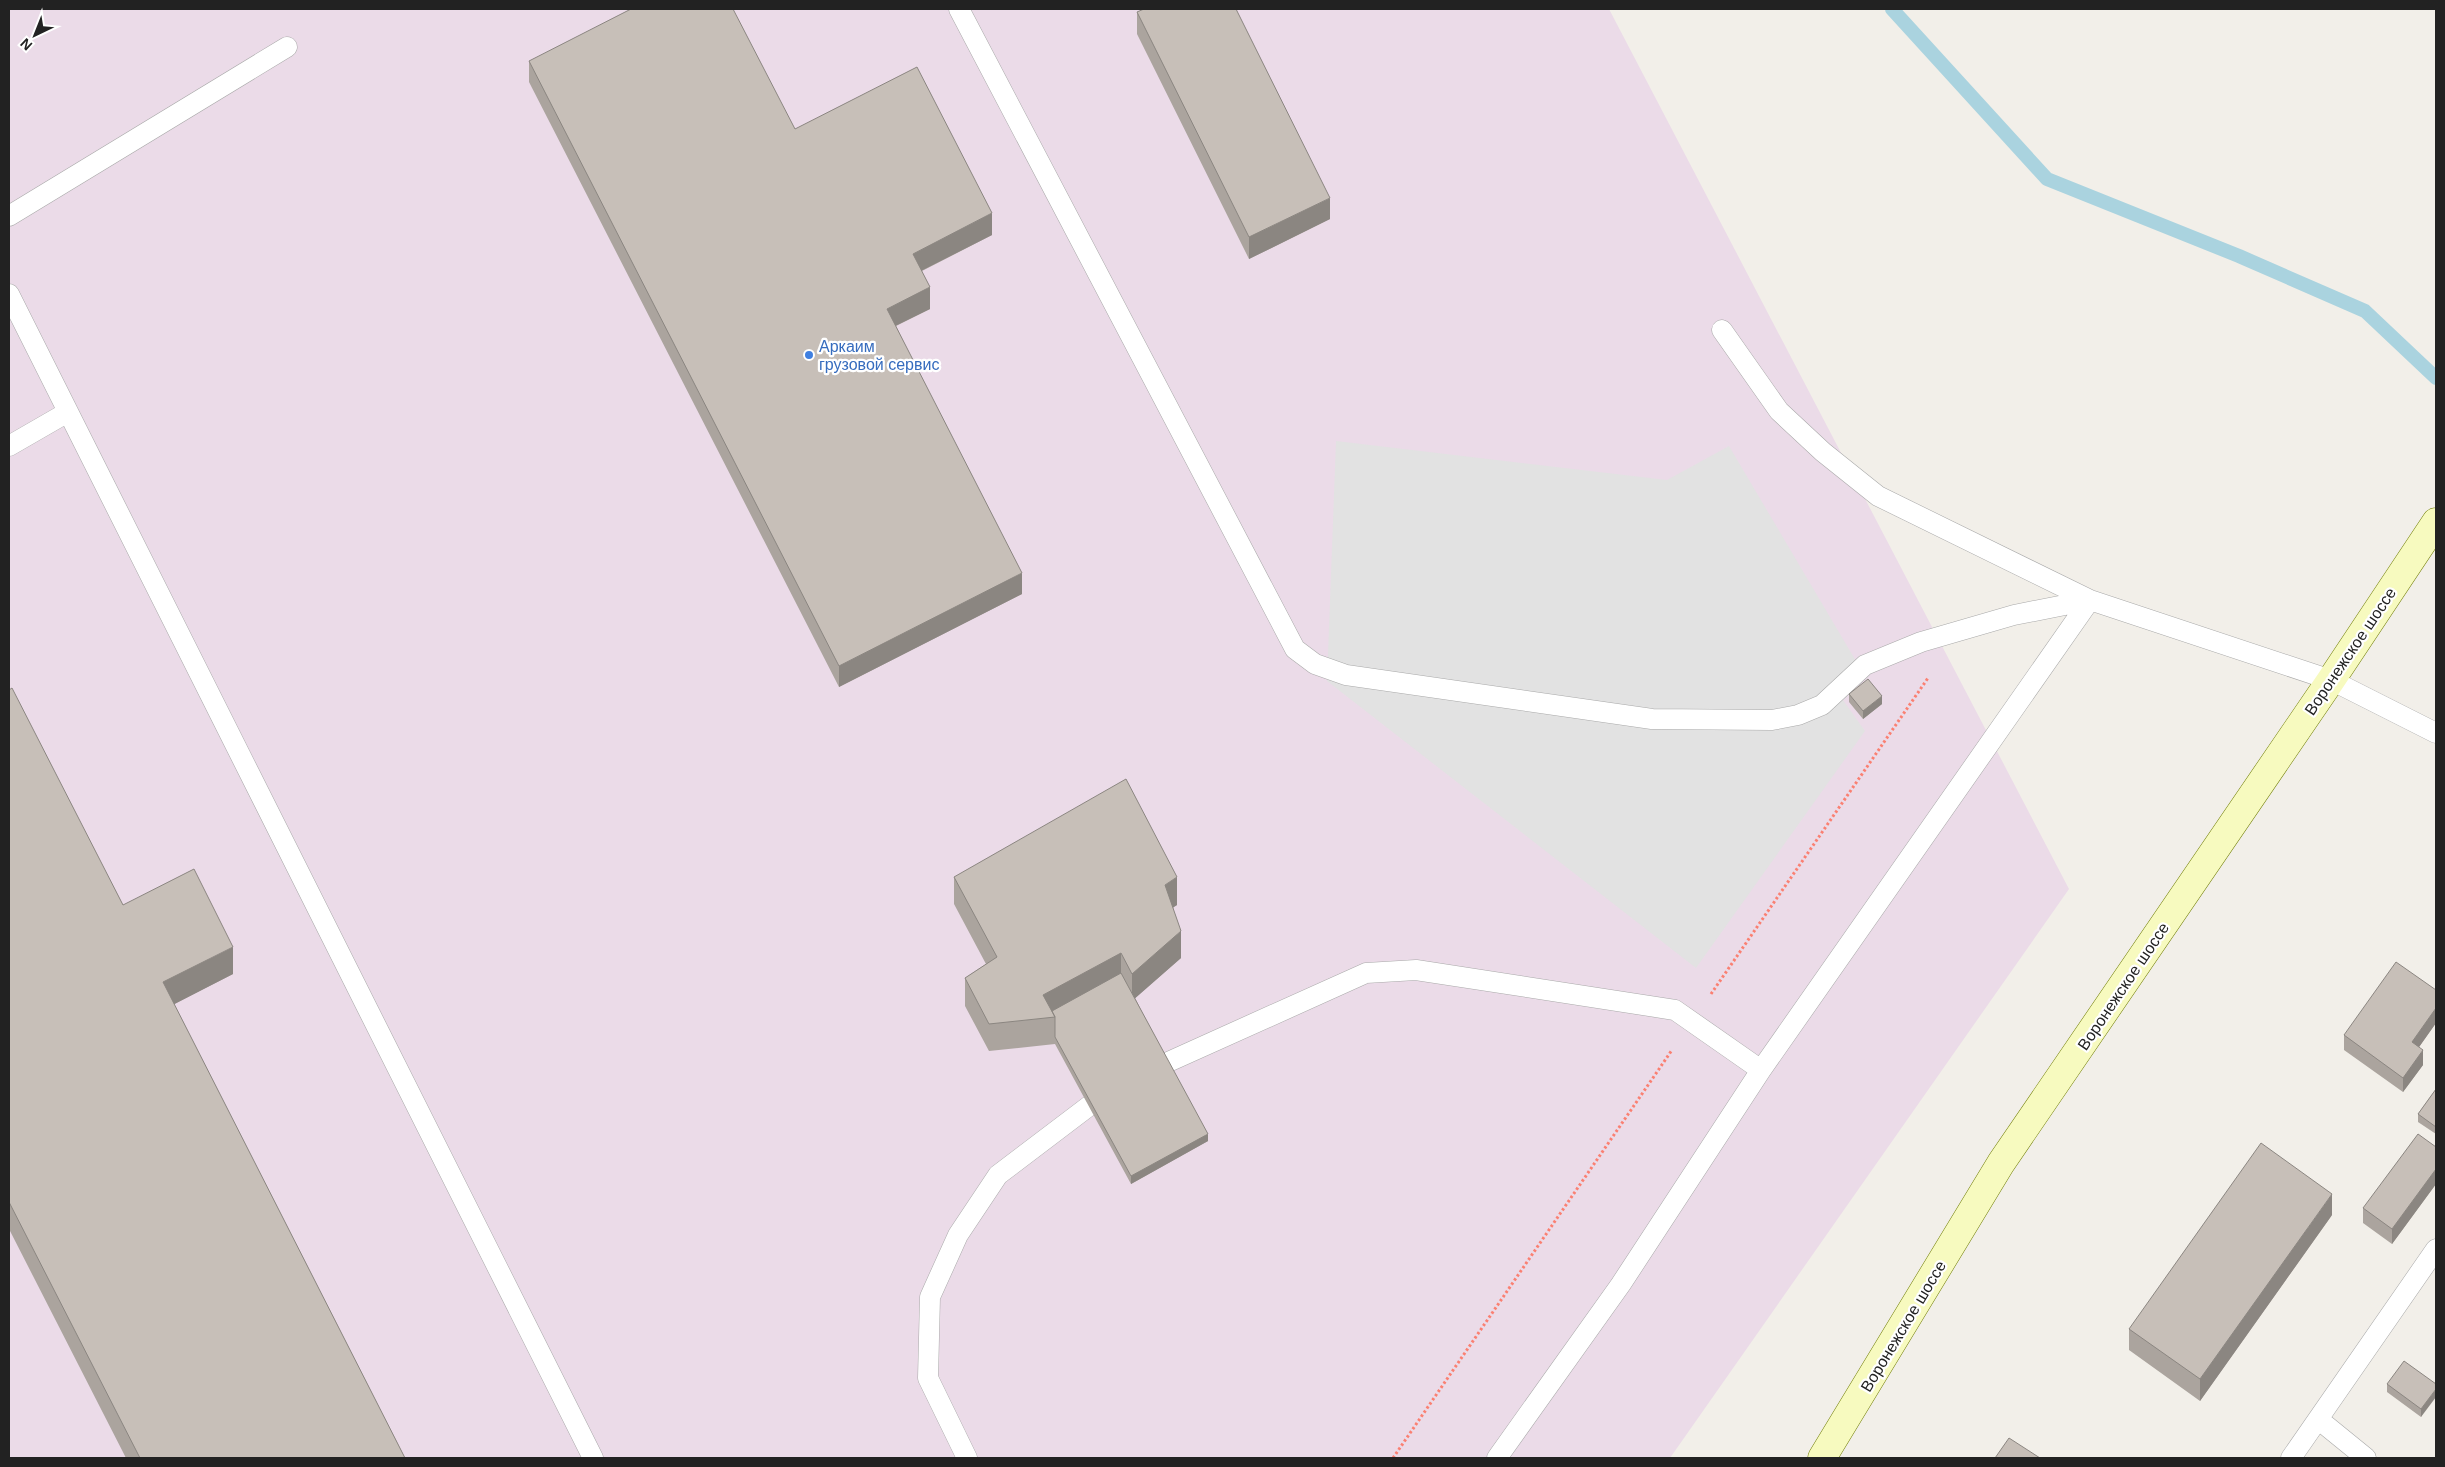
<svg xmlns="http://www.w3.org/2000/svg" width="2445" height="1467" viewBox="0 0 2445 1467" font-family="Helvetica,sans-serif">
<style>
.industrial{fill:#ebdbe8}
.parking{fill:#e2e2e2}
.lines{fill:none;stroke-linecap:round;stroke-linejoin:round}
.stream{stroke:#aad3df;stroke-width:14}
.lane-casing{stroke:#a9a9a9;stroke-width:21}
.secondary-casing{stroke:#707d05;stroke-width:29}
.path{stroke:#fa8072;stroke-width:3;stroke-dasharray:2.5 2.5;stroke-linecap:butt}
.lane{stroke:#fff;stroke-width:20}
.secondary{stroke:#f7fabf;stroke-width:28}
.wall{fill:#aba49e}
.shaded-wall{fill:#8b8681}
.building{fill:#c7bfb8;stroke:#8b8681}
.shop-dot{fill:#3f7fe0;stroke:#fff;stroke-width:2}
.labels{text-anchor:middle;stroke-width:4.5;stroke-linejoin:round;paint-order:stroke}
.shop-label{font-size:16px;fill:#366cbe;stroke:#fff;text-anchor:start}
.street-label{font-size:16px;fill:#222;stroke:#fff}
</style>
<rect width="100%" height="100%" fill="#f2efe9"/>
<path class="industrial" d="M9,9H1609L2069,889L1670,1458H9Z"/>
<path class="parking" d="M1336,441L1667,480L1729,446L1866,678L1843,700L1865,731L1696,968L1327,681Z"/>
<g class="lines">
<path class="stream" d="M1892,9L2047,179L2239,256L2365,311L2436,378"/>
<g class="lane-casing">
<path id="lane" d="M959,9L1295,649L1315,664L1346,675L1652,719L1772,720L1798,715L1822,705L1865,665L1921,642L2014,615L2090,600L1878,496L1823,452L1779,411L1722,330
M9,216L287,47
M9,294L593,1458
M9,446L68,412
M1166,1063L1366,973L1416,970L1675,1010L1761,1070
M2318,1419L2366,1458
M967,1458L928,1378L930,1297L958,1235L998,1175L1089,1106
M1497,1458L1621,1284L1761,1070L2090,600L2331,680L2436,733
M2291,1458L2436,1249"/>
</g>
<g class="secondary-casing">
<path id="secondary" d="M1822,1458L2001,1163L2331,680L2436,522"/>
</g>
<path class="path" d="M1711,994L1928,678
M1393,1458L1672,1050"/>
<use href="#lane" class="lane"/>
<use href="#secondary" class="secondary"/>
</g>
<path class="wall" d="M1137,12L1330,219L1249,259L1137,34Z
M529,61L795,129L992,235L922,271L930,309L896,326L1022,594L839,687L529,82Z
M9,690L123,905L233,974L174,1004L405,1458H126L9,1229Z
M1849,694L1882,704L1863,719L1849,702Z
M954,877L1177,905L1173,907L1181,958L1135,998L1208,1141L1131,1184L1055,1044L989,1051L965,1006V978L986,964L954,904Z
M2436,990V1023L2419,1047L2423,1065L2403,1092L2344,1050V1035Z
M2436,1089V1134L2418,1122V1114Z
M2436,1147V1184L2392,1244L2363,1223V1208Z
M2332,1215L2200,1401L2129,1350V1329Z
M2387,1384H2436L2421,1417L2387,1392Z"/>
<path class="shaded-wall" d="M1330,198V219L1249,259V237Z
M992,213V235L913,275V254Z
M930,287V309L887,330V309Z
M1022,573V594L839,687V666Z
M1882,696V704L1863,719V711Z
M1177,877V905L1165,913V885Z
M1181,931V958L1132,1001V974Z
M233,947V974L163,1010V982Z
M1121,953V981L1045,1018L1043,995Z
M2436,1008V1023L2412,1057V1042Z
M2423,1050V1065L2403,1092V1078Z
M1208,1134V1141L1131,1184V1176Z
M2436,1169V1184L2392,1244V1229Z
M2332,1194V1215L2200,1401V1379Z
M2436,1389V1397L2421,1417V1409Z"/>
<path class="building" d="M631,9H733L795,129L917,67L992,213L913,254L930,287L887,309L1022,573L839,666L529,61Z
M1144,9H1236L1330,198L1249,237L1137,12Z
M1868,679L1882,696L1863,711L1849,694Z
M12,688L123,905L194,869L233,947L163,982L405,1458H140L9,1202V690Z
M1126,779L1177,877L1165,885L1181,931L1132,974L1121,953L1043,995L1055,1017L989,1024L965,978L997,957L954,877Z
M2396,962L2436,990V1008L2412,1042L2423,1050L2403,1078L2344,1035Z
M1121,973L1208,1134L1131,1176L1055,1037V1017L1052,1011Z
M2436,1089V1127L2418,1114Z
M2418,1134L2436,1147V1169L2392,1229L2363,1208Z
M2261,1143L2332,1194L2200,1379L2129,1329Z
M2404,1361L2436,1384V1389L2421,1409L2387,1384Z
M2009,1438L2040,1458H1995Z"/>
<circle class="shop-dot" cx="809" cy="355" r="5"/>
<g class="labels">
<g class="shop-label">
<text x="819" y="352">Аркаим<tspan x="819" dy="18">грузовой сервис</tspan></text>
</g>
<g class="street-label">
<text transform="translate(2350 651) rotate(-56)" y="6">Воронежское шоссе</text>
<text transform="translate(2123 986) rotate(-56)" y="6">Воронежское шоссе</text>
<text transform="translate(1903 1326) rotate(-59)" y="6">Воронежское шоссе</text>
</g>
</g>
<rect width="2445" height="1467" fill="none" stroke="#222222" stroke-width="20"/>
<g transform="translate(35 35) rotate(223)" stroke="#ffffff" stroke-width="4" paint-order="stroke">
<path d="M0-4L9 19L0 12L-9 19Z" fill="#222222"/>
<text y="-8" font-size="14" font-weight="bold" text-anchor="middle" fill="#222222">N</text>
</g>
</svg>
